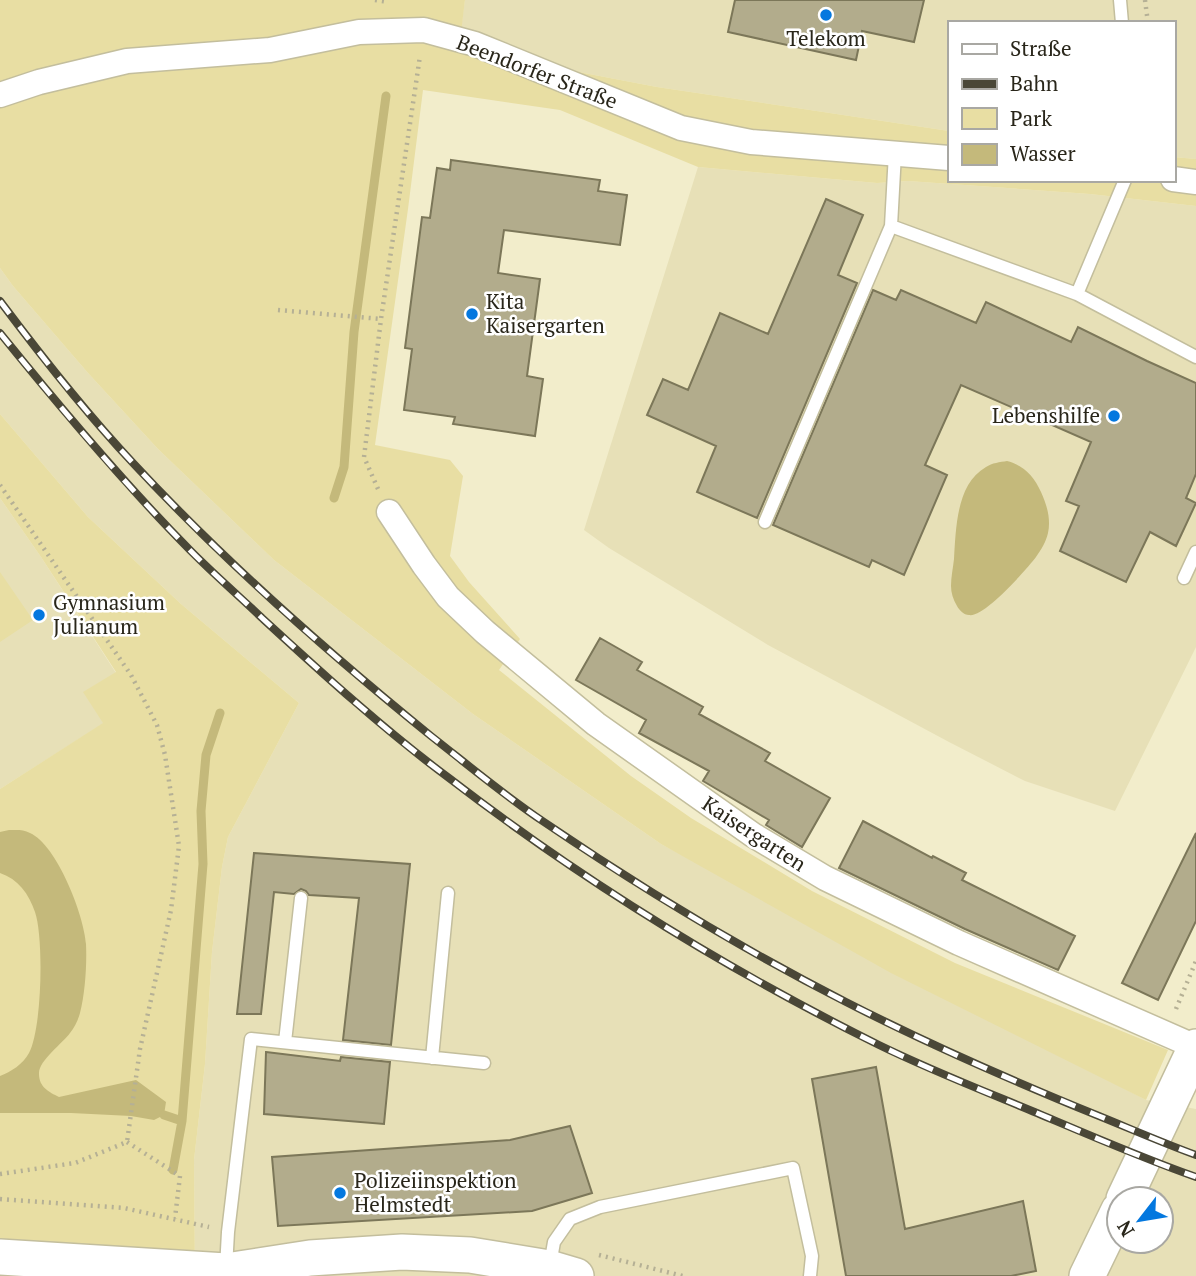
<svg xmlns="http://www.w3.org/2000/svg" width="1196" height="1276" viewBox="0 0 1196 1276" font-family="'PT Serif',serif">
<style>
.built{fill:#e7e0b7;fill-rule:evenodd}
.green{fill:#e8dea3}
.water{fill:#c4b97b}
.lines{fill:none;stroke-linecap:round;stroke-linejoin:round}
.stream{stroke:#c4b97b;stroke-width:9}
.building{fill:#b2ac8c;stroke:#7c7759;stroke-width:2}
.lane-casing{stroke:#c3be9d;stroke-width:15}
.street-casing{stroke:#c3be9d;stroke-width:27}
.secondary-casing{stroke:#c3be9d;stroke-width:38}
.path{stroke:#b5b095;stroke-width:4.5;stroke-dasharray:2 5;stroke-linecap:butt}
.lane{stroke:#fff;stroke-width:12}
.street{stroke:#fff;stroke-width:24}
.secondary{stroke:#fff;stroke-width:35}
.rail-casing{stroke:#4a4737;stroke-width:8}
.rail{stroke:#fff;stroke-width:5;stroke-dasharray:16;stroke-linecap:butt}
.poi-dot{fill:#0478df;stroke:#fff;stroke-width:2.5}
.labels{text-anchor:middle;stroke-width:5;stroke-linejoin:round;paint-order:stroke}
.poi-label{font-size:21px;fill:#29261a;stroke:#fff;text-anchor:start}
.street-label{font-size:21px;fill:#29261a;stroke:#fff}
</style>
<rect width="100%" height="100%" fill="#f2edcb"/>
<path class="built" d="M465,0H1196V159L1173,157V23H949V131L657,87L458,49Z
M698,167L877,183L908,181L1090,194L1196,206V647L1115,811L1025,781L949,742L768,645L609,548L584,530Z
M0,268L13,286L88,373L158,449L274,560L473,714L661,844L1146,1100L1196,1109V1276H195L194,1160L205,1064L212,952L222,867L228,837L299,703L181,604L88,517L0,414ZM1119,1199H1161V1241H1119Z
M0,498L41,557L116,673L104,723L0,789Z"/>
<path class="green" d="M0,0H465L459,49L657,87L949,131V180H1173V157L1196,159V206L1090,194L908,181L877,183L698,167L560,110L423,90L408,209L375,445L450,460L463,476L450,556L469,582L520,639L499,670L631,776L691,818L812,891L955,963L1168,1050L1146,1100L891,973L661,844L473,714L274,560L158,449L88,373L13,286L0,268Z
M0,414L88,517L181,604L299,703L228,837L222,867L212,952L205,1064L194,1160L195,1276H0V789L103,723L83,692L116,672L41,557L0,498Z
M0,572L33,620L0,642Z"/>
<path class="water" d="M1007,461C1023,465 1034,476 1041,492C1047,505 1051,519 1048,533C1046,542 1041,550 1036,557C1026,570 984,618 969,615C964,615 959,610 957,606C953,599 951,593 951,586C951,577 953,568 954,559C956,529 956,484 986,467C992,463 1000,462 1007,461Z
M9,830C16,830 23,829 30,833C57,845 84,915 86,944C87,965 85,994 80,1013C78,1020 75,1027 70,1033C63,1043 38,1061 39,1074C39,1087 49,1092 59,1097L136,1080L166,1102L164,1115L154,1120L131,1116L71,1113H0V1076C11,1072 23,1064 29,1053C42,1029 44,938 35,912C29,894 18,879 0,873V832Z"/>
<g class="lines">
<path class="stream" d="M334,498L344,467L354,332L386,96
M164,1115L182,1121
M173,1170L182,1121L203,864L201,811L206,755L220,713"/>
</g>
<path class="building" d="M735,0H924L914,42L862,31L856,60L728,32Z
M451,160L600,180L598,191L627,195L620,245L504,230L498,273L540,279L527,376L543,379L535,436L453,424L455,417L404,410L412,349L405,348L422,217L430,218L437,168L450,170Z
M826,199L863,215L838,275L857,283L757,518L697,492L716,446L647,415L663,379L688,390L720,313L768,334Z
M873,290L896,300L901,290L976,323L986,302L1071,342L1078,327L1147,361L1196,383V474L1186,498L1196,503L1176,546L1150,532L1126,582L1060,551L1079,506L1066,501L1091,442L961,385L925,465L947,475L904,575L872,560L869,567L773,525Z
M600,638L642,662L637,670L703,707L699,714L770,753L765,761L830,798L802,847L766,825L769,820L703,781L709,771L639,733L646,720L576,680Z
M863,821L932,858L933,856L966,873L962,880L1075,936L1058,970L965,929L839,868Z
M1196,833V921L1158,1000L1122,983Z
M254,853L410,864L391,1045L343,1040L359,898L309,895L306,891L301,889L294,894L274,892L261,1014H237Z
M266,1052L340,1061L341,1057L390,1062L384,1124L264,1114Z
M876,1067L905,1229L1023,1201L1036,1271L1011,1276H846L812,1079Z
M570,1126L592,1193L532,1211L278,1226L272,1157L510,1140Z"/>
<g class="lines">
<g class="lane-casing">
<path id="lane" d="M1120,0L1122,23
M891,226L895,153
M1077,294L1125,180
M765,522L891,226L1077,294L1196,357
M1184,578L1196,552
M285,1042L301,898
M432,1058L448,893
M550,1265L554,1242L570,1219L600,1207L793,1168L812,1256L810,1276
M226,1268L228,1232L251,1039L484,1063"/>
</g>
<g class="street-casing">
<path id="street" d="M0,95L39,82L127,61L270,50L359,32L424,30L475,44L681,128L751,142L949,158
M1173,179L1196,182
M389,512L424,565L448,597L485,632L596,724L753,835L825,878L959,943L1196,1047"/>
</g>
<g class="secondary-casing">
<path id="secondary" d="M1124,1199L1196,1047
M0,1257L226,1271L310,1258L402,1252L470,1255L549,1268L576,1276
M1087,1276L1119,1210"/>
</g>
<path class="path" d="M375,0L388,2
M1145,0L1148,23
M278,310L381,319
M0,485L131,675L157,725L165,755L179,846L171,910L140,1049L127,1142
M378,489L364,457L381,319L420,56
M1176,1009L1196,961
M127,1142L180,1176L175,1218
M0,1174L75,1163L127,1142
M0,1199L124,1208L209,1227
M599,1255L683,1276"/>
<use href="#lane" class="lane"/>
<use href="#street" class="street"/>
<use href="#secondary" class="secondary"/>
<g class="rail-casing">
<path id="rail" d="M0,301C42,357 85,412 133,463C225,562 326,651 431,736C468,765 505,796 544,822C641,888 742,949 846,1002C928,1044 1013,1081 1099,1116C1131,1129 1163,1143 1196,1155
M0,333C59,406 120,479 186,546C210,571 237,594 262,618C322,673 383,729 449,778C583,881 728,970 879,1045C930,1070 984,1091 1037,1113C1089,1135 1142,1158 1196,1177"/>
</g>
<use href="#rail" class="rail"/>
</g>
<g class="poi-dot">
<circle cx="826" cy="15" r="7"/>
<circle cx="472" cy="314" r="7"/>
<circle cx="1114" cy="416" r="7"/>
<circle cx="39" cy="615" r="7"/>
<circle cx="340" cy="1193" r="7"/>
</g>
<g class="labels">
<g class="poi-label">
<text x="826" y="46" text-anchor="middle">Telekom</text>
<text x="486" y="309">Kita<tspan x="486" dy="24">Kaisergarten</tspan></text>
<text x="1100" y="423" text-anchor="end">Lebenshilfe</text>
<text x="53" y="610">Gymnasium<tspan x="53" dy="24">Julianum</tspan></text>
<text x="354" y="1188">Polizeiinspektion<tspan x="354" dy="24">Helmstedt</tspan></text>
</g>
<g class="street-label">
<text transform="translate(537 72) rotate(21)" y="7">Beendorfer Straße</text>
<text transform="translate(754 834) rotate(33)" y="7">Kaisergarten</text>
</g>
</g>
<rect x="948" y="21" width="228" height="161" fill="#ffffff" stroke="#a9a8a3" stroke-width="2"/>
<rect x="962" y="44" width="35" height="10" fill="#ffffff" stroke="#a9a8a3" stroke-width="2"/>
<text x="1010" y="56" font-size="21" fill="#29261a">Straße</text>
<rect x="962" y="79" width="35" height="10" fill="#4a4737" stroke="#a9a8a3" stroke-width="2"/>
<text x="1010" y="91" font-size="21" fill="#29261a">Bahn</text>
<rect x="962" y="108" width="35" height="21" fill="#e8dea3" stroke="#a9a8a3" stroke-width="2"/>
<text x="1010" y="126" font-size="21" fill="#29261a">Park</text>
<rect x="962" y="144" width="35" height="21" fill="#c4b97b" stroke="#a9a8a3" stroke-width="2"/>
<text x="1010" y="161" font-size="21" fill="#29261a">Wasser</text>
<g transform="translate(1140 1220) rotate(239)"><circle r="33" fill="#ffffff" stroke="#a9a8a3" stroke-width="2"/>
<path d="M0-5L12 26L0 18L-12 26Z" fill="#0478df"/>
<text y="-10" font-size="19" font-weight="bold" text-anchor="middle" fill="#29261a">N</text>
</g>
</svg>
